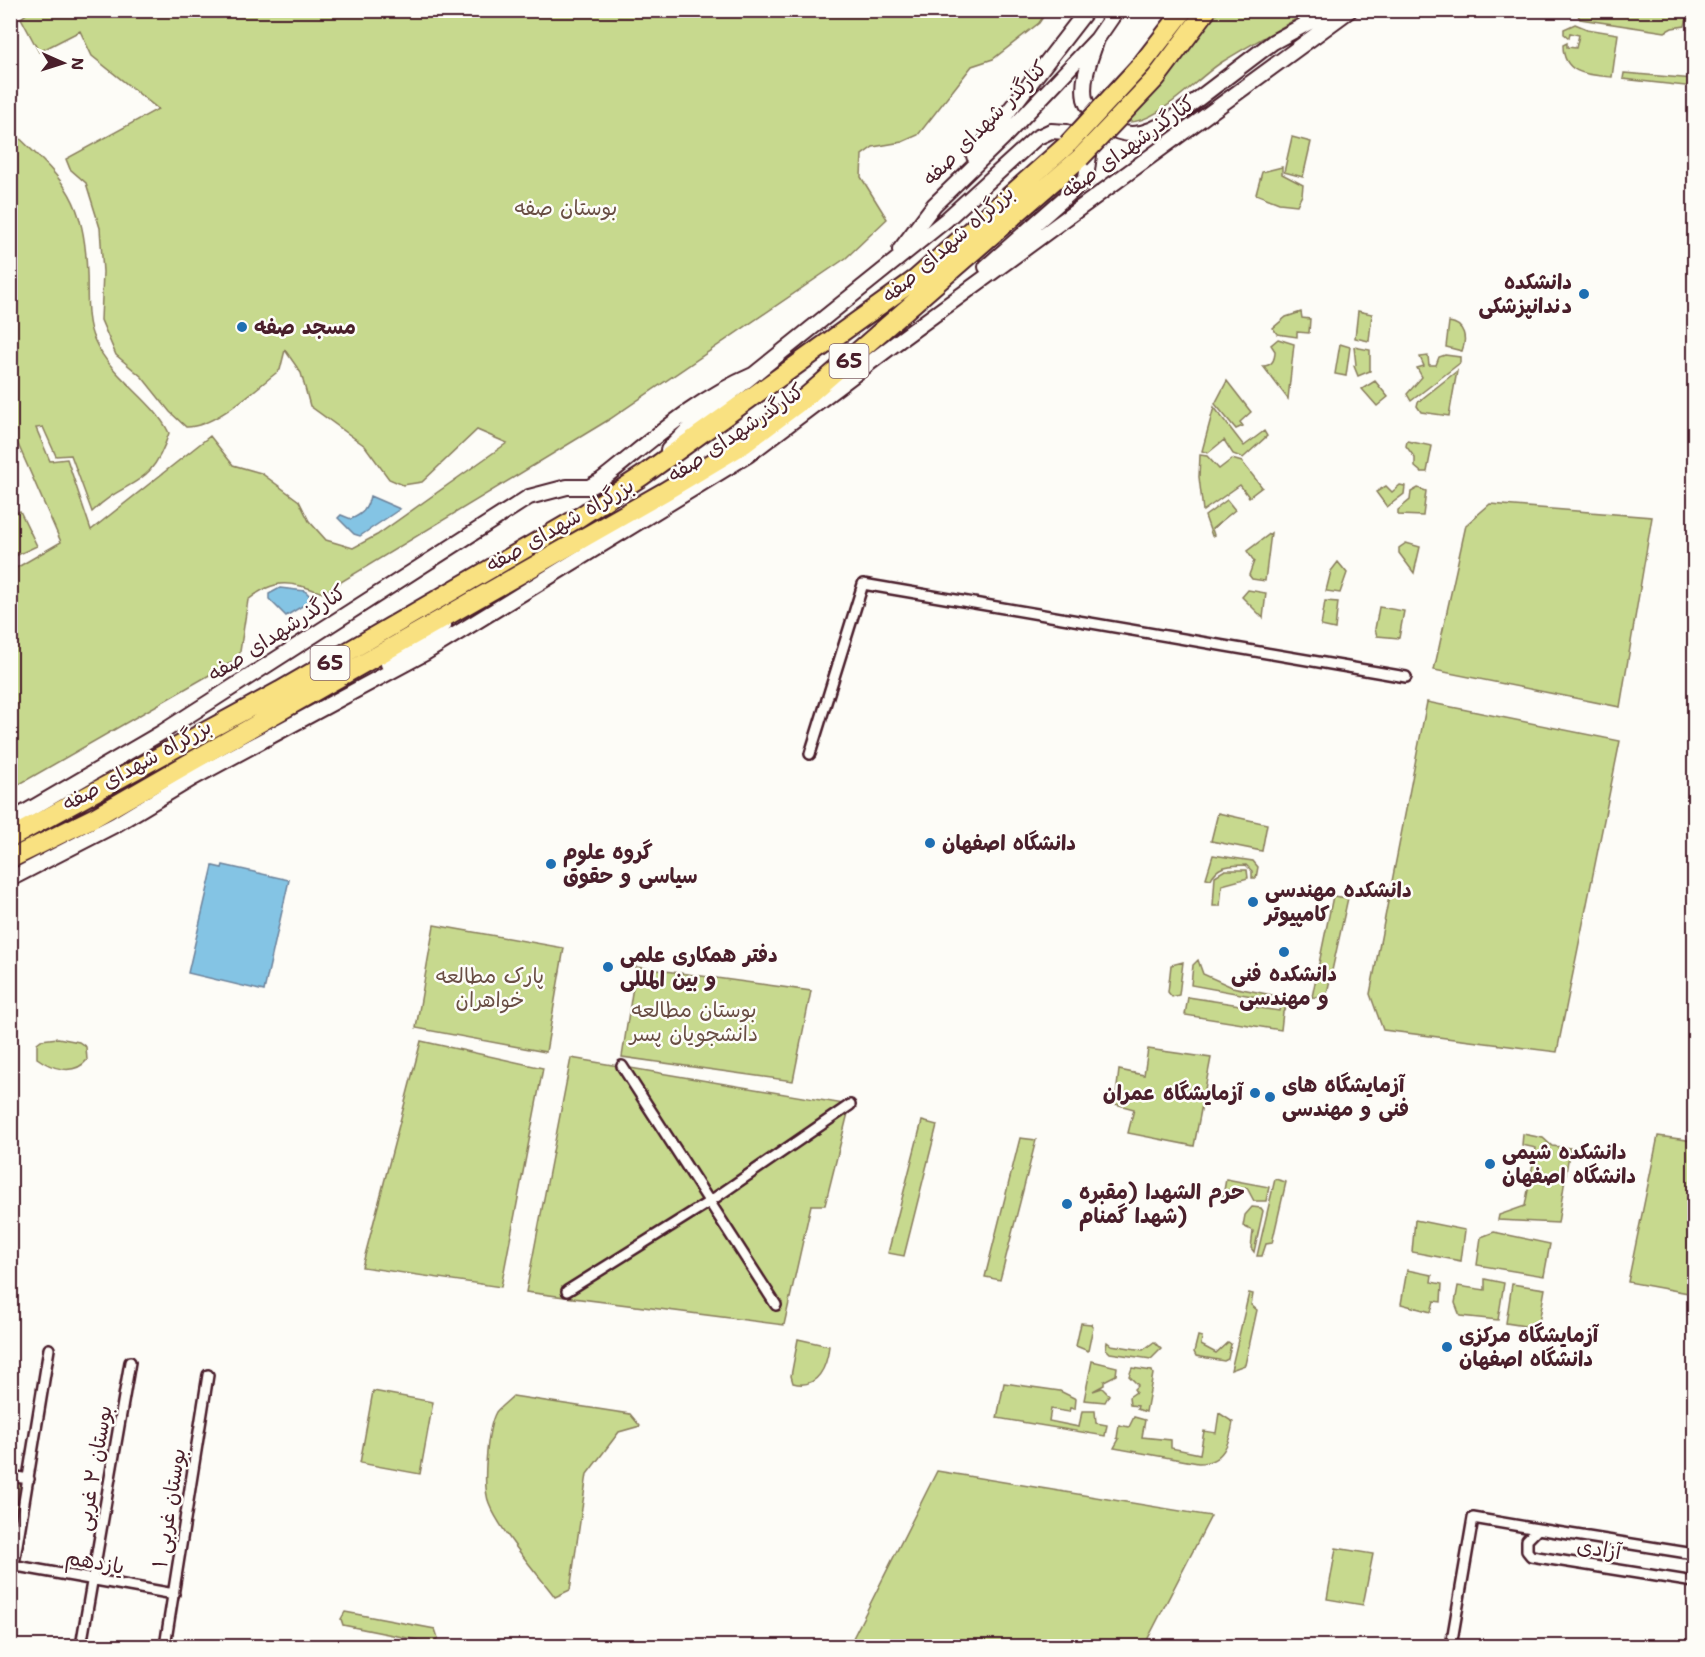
<svg xmlns="http://www.w3.org/2000/svg" width="1705" height="1657" viewBox="0 0 1705 1657" font-family="'Shantell Sans','Playpen Sans Arabic',sans-serif">
<style>
.green{fill:#c7d98e;stroke:#887c5c;stroke-width:1.5}
.water{fill:#84c4e4;stroke:#6d829a;stroke-width:1.5}
.lines{fill:none;stroke-linecap:round;stroke-linejoin:round}
.street-casing{stroke:#4a1f2b;stroke-width:14}
.secondary-casing{stroke:#4a1f2b;stroke-width:18}
.highway-casing{stroke:#4a1f2b;stroke-width:22}
.street{stroke:#fdfcf7;stroke-width:9}
.secondary{stroke:#fdfcf7;stroke-width:14}
.highway{stroke:#f9e181;stroke-width:18}
.highway-bridge-casing{stroke:#4a1f2b;stroke-width:22;stroke-linecap:butt}
.highway-bridge{stroke:#f9e181;stroke-width:18}
.poi-dot{fill:#1f6fb2;stroke:#fdfcf7;stroke-width:2}
.labels{text-anchor:middle;stroke-width:5;stroke-linejoin:round;paint-order:stroke}
.shield{fill:#fdfcf7;stroke:#806168;stroke-width:1.5}
.shield-label{font-size:20px;font-weight:bold;fill:#4a1f2b}
.street-label{font-size:21px;fill:#4a1f2b;stroke:#fdfcf7}
.park-label{font-size:21px;fill:#694e44;stroke:#fdfcf7}
.poi-label{font-size:21px;font-weight:bold;fill:#4a1f2b;stroke:#fdfcf7;text-anchor:start}
</style>
<rect width="100%" height="100%" fill="#fdfcf7"/>
<filter id="ink" filterUnits="userSpaceOnUse"><feTurbulence type="fractalNoise" baseFrequency=".0167" numOctaves="2"/><feDisplacementMap in="SourceGraphic" scale="12" xChannelSelector="R" yChannelSelector="G"/><feConvolveMatrix kernelMatrix="1 2 1 2 8 2 1 2 1" color-interpolation-filters="sRGB"/></filter>
<g filter="url(#ink)">
<path class="green" d="M32,10L1047,11L1039,23L993,59L972,66L918,135L902,142L873,147L862,155L861,177L887,219L846,258L610,419L323,593C291,582 276,577 248,600L239,658L11,789V571L61,542L13,433L18,431L11,432L10,129C63,180 84,195 87,273C88,295 85,321 95,341C112,379 152,398 169,433C150,492 128,476 92,512L71,455L56,456L43,427L36,428L50,461L67,459L91,530L210,436L233,465L261,473L299,501L309,521L326,540L353,548L377,535L507,443L477,430L422,482L403,485L389,479L365,446L310,406L301,373L285,350L280,370C257,387 215,428 186,427L170,412L142,377L116,355L101,320L103,272L100,228L86,183L70,169L66,159L158,109L92,56L80,31L39,52L21,18Z
M1219,11H1310C1281,28 1251,44 1222,62C1195,79 1156,127 1122,122Z
M1576,11V10L1689,11L1685,26L1672,28L1665,32L1580,19Z
M1575,24L1587,29L1618,34L1612,77C1589,75 1563,75 1563,45L1567,43V47L1576,48L1579,35L1570,33L1569,38L1564,34V29Z
M1624,73L1694,79V87L1623,79Z
M1292,137L1311,142L1303,177L1284,172Z
M1282,167V174L1303,185L1302,195L1297,205L1279,203L1256,194L1262,172Z
M1358,311L1372,314L1369,341L1355,338Z
M1301,312L1302,318L1310,319L1309,333L1297,332V337L1277,334L1273,328L1286,317Z
M1449,322C1465,324 1467,339 1462,351L1446,347Z
M1278,339L1294,344L1288,399L1263,366C1272,366 1275,359 1275,351L1271,345Z
M1340,344L1350,347L1346,376L1335,374Z
M1354,347L1370,350V371L1358,376L1354,366L1356,365Z
M1445,355L1460,357V363L1411,401L1407,394L1422,377L1417,368L1424,366L1420,357L1428,356L1429,365H1436L1439,357Z
M1457,371L1449,416L1421,412L1417,406L1418,402Z
M1227,381L1251,412L1240,422L1243,426L1236,429L1215,404Z
M1375,381L1388,397L1377,406L1362,389Z
M1214,407L1244,446L1264,431L1267,436L1243,458L1233,454L1224,440L1208,453L1202,451Z
M1407,441L1432,446L1427,472H1421L1415,467V458L1406,446Z
M1200,455L1207,456L1219,469L1232,459L1242,462L1262,487L1249,497L1240,485L1203,511L1199,477Z
M1400,485L1405,486L1404,494L1387,507L1376,492L1386,486L1392,492Z
M1418,488L1426,491L1423,516L1398,515V510L1410,500L1411,492Z
M1227,500L1235,510L1212,529L1214,535L1212,536L1205,516Z
M1490,504L1652,517L1620,707L1434,670L1466,525Z
M20,511L37,546L13,557L11,515Z
M1271,533L1265,581L1252,579L1249,575L1254,561L1247,551Z
M1406,543L1420,547L1414,573L1399,553V548Z
M1338,562L1347,573L1340,593L1326,591L1331,571Z
M1248,590L1266,593L1263,618L1242,597Z
M1325,601L1338,602L1335,629L1321,626Z
M1379,607L1404,611L1399,638L1377,636L1375,629Z
M1427,702L1620,741L1557,1052L1383,1030L1370,994Z
M1218,813L1267,824L1262,851L1211,841Z
M1213,855L1253,861L1258,867L1256,878H1252V871L1246,865C1231,866 1218,864 1211,879L1206,878Z
M1225,870H1247L1248,878L1222,885L1220,906H1213L1215,876Z
M1333,896L1348,898L1326,998L1312,997Z
M434,925L564,948L546,1052L416,1028Z
M1198,960L1203,974L1232,987L1272,995L1268,999L1191,985L1193,965Z
M1183,962L1179,995L1172,997L1168,992L1171,965Z
M636,967L811,991L793,1081L622,1057Z
M1188,997L1279,1011L1282,997L1289,1004L1283,1012L1281,1030L1185,1015Z
M58,1038L79,1042L86,1047L87,1060C74,1076 52,1069 37,1058V1043L41,1040Z
M421,1041L543,1068L501,1287L362,1267Z
M1148,1049L1211,1058L1194,1146L1128,1133L1134,1109L1115,1104L1119,1070L1144,1075Z
M571,1058L850,1105L825,1205H811L784,1325L526,1292Z
M922,1121L937,1125L904,1256L888,1253Z
M1523,1134L1543,1138L1552,1146L1570,1148L1558,1223L1498,1220L1499,1215L1525,1206L1536,1148L1522,1145Z
M1658,1136L1694,1141V1294L1628,1282Z
M1020,1138L1036,1140L1000,1280L985,1277Z
M1226,1179L1269,1187L1266,1201H1254L1247,1188L1228,1190L1227,1196H1223Z
M1275,1179L1286,1182L1272,1243L1266,1244L1262,1256H1257Z
M1252,1207L1261,1208L1263,1211L1254,1252L1251,1248L1253,1231L1243,1226L1245,1215Z
M1415,1220L1465,1230L1461,1261L1412,1252Z
M1494,1232L1550,1244L1544,1276L1477,1265L1481,1237Z
M1407,1270L1432,1275L1431,1282L1442,1284L1441,1302L1434,1301L1431,1312L1401,1304Z
M1485,1279L1504,1283L1498,1320L1460,1316L1455,1303L1458,1286L1485,1290Z
M1512,1284L1545,1289L1538,1328L1506,1323Z
M1249,1293L1253,1294L1251,1305L1257,1310L1245,1365L1231,1370Z
M1081,1323L1091,1324L1093,1327L1088,1351L1076,1346Z
M1198,1336L1202,1337L1201,1345L1216,1353L1228,1342L1231,1344L1228,1359L1224,1361L1196,1356L1194,1352Z
M798,1339L829,1346C827,1366 818,1390 793,1383L791,1376Z
M1107,1342L1111,1345L1143,1350L1154,1342L1161,1349L1151,1359L1110,1353L1106,1349Z
M1092,1361L1117,1367L1116,1375L1104,1381V1385L1093,1391L1102,1388L1109,1395L1105,1402L1084,1400Z
M1132,1368L1152,1371L1153,1374L1146,1412L1137,1409L1138,1406L1130,1405L1129,1397L1136,1392L1134,1389L1138,1385L1129,1376Z
M1004,1383L1060,1391L1076,1399L1075,1409L1070,1408L1069,1412L1051,1409L1049,1421L1079,1427L1082,1411H1095L1096,1423L1107,1425L1105,1436L997,1418Z
M373,1391L433,1402L420,1474L360,1463Z
M513,1396L630,1414L640,1426L619,1432L587,1474L570,1590L555,1597C536,1572 500,1531 489,1503C482,1486 487,1428 496,1412C500,1407 508,1401 513,1396Z
M1219,1413L1233,1422C1230,1442 1223,1464 1198,1463L1114,1448L1119,1439L1117,1438L1119,1425L1129,1427L1134,1417L1145,1420L1142,1437L1171,1440V1448L1200,1454L1204,1431L1216,1433Z
M937,1471L1211,1516L1144,1646H849Z
M10,1479L20,1480L22,1484L11,1554Z
M1336,1548L1373,1554L1363,1605L1327,1599Z
M345,1612L435,1629L438,1638L432,1643L343,1625L341,1619Z"/>
<path class="water" d="M370,496L400,509L360,536L354,534L338,518L341,515L351,519C363,514 367,509 370,496Z
M280,588L305,591L311,597L309,602L286,616L269,599V594Z
M223,865L289,880L264,991L188,973L213,866L222,868Z"/>
<g class="lines">
<g class="street-casing">
<path id="street" d="M810,754L863,584L1406,677
M622,1066L776,1305
M567,1291L709,1202L850,1105
M10,1476L29,1479
M1694,1554L1538,1529L1527,1540V1551L1531,1556L1694,1582
M11,1565L174,1594
M10,1588L49,1349
M81,1646L130,1362
M165,1646L208,1375
M1451,1646L1473,1518L1538,1529"/>
</g>
<g class="secondary-casing">
<path id="secondary" d="M1097,39C1091,58 1081,79 1085,99C1087,107 1092,112 1098,118C1122,143 1147,135 1173,118L1273,42L1332,10
M974,156L1087,10
M900,250L934,205L1005,136L1097,39L1117,10
M668,450L696,421L946,220L1036,138L1051,131L1067,132L1081,141L1089,155L1086,179L986,267
M388,664L444,625
M10,821L161,733L529,497L567,487H589L600,481C650,442 694,400 753,375
M10,879L115,825L193,778L425,653L748,455L900,340L1350,10"/>
</g>
<g class="highway-casing">
<path id="highway" d="M10,838L280,691L578,518L642,476L916,279L1068,144
M10,859L95,817L196,759L664,492L744,444L806,397L1080,158"/>
</g>
<use href="#street" class="street"/>
<use href="#secondary" class="secondary"/>
<use href="#highway" class="highway"/>
<g class="highway-bridge-casing">
<path id="highway-bridge" d="M1068,144L1142,64L1184,10
M1080,158L1156,78L1207,10"/>
</g>
<use href="#highway-bridge" class="highway-bridge"/>
</g>
</g>
<g class="poi-dot">
<circle cx="1584" cy="294" r="6"/>
<circle cx="242" cy="327" r="6"/>
<circle cx="930" cy="843" r="6"/>
<circle cx="551" cy="864" r="6"/>
<circle cx="1253" cy="902" r="6"/>
<circle cx="1284" cy="952" r="6"/>
<circle cx="608" cy="967" r="6"/>
<circle cx="1255" cy="1093" r="6"/>
<circle cx="1270" cy="1097" r="6"/>
<circle cx="1490" cy="1164" r="6"/>
<circle cx="1067" cy="1204" r="6"/>
<circle cx="1447" cy="1347" r="6"/>
</g>
<g class="labels">
<g class="shield">
<rect x="829.5" y="344" width="39" height="34" rx="4.5"/>
<rect x="310.5" y="646" width="39" height="34" rx="4.5"/>
</g>
<g class="shield-label">
<text x="849" y="368">65</text>
<text x="330" y="670">65</text>
</g>
<g class="street-label">
<text transform="translate(985 123) rotate(-45)" y="7">کنارگذر شهدای صفه</text>
<text transform="translate(1128 147) rotate(-36)" y="7">کنارگذرشهدای صفه</text>
<text transform="translate(948 244) rotate(-41)" y="7">بزرگراه شهدای صفه</text>
<text transform="translate(736 433) rotate(-34)" y="7">کنارگذرشهدای صفه</text>
<text transform="translate(560 525) rotate(-30)" y="7">بزرگراه شهدای صفه</text>
<text transform="translate(277 633) rotate(-33)" y="7">کنارگذرشهدای صفه</text>
<text transform="translate(137 765) rotate(-29)" y="7">بزرگراه شهدای صفه</text>
<text transform="translate(94 1468) rotate(-80)" y="7">بوستان ۲ غربی</text>
<text transform="translate(169 1508) rotate(-81)" y="7">بوستان غربی ۱</text>
<text transform="translate(1599 1549) rotate(9)" y="7">آزادی</text>
<text transform="translate(95 1562) rotate(10)" y="7">یازدهم</text>
</g>
<g class="park-label">
<text x="566" y="215">بوستان صفه</text>
<text x="490" y="983">پارک مطالعه<tspan x="490" dy="24">خواهران</tspan></text>
<text x="694" y="1017">بوستان مطالعه<tspan x="694" dy="24">دانشجویان پسر</tspan></text>
</g>
<g class="poi-label">
<text x="1572" y="289" text-anchor="end">دانشکده<tspan x="1572" dy="24">دندانپزشکی</tspan></text>
<text x="254" y="334">مسجد صفه</text>
<text x="942" y="850">دانشگاه اصفهان</text>
<text x="563" y="859">گروه علوم<tspan x="563" dy="24">سیاسی و حقوق</tspan></text>
<text x="1265" y="897">دانشکده مهندسی<tspan x="1265" dy="24">کامپیوتر</tspan></text>
<text x="620" y="962">دفتر همکاری علمی<tspan x="620" dy="24">و بین المللی</tspan></text>
<text x="1284" y="981" text-anchor="middle">دانشکده فنی<tspan x="1284" dy="24">و مهندسی</tspan></text>
<text x="1282" y="1092">آزمایشگاه های<tspan x="1282" dy="24">فنی و مهندسی</tspan></text>
<text x="1243" y="1100" text-anchor="end">آزمایشگاه عمران</text>
<text x="1502" y="1159">دانشکده شیمی<tspan x="1502" dy="24">دانشگاه اصفهان</tspan></text>
<text x="1079" y="1199">حرم الشهدا (مقبره<tspan x="1079" dy="24">شهدا گمنام)</tspan></text>
<text x="1459" y="1342">آزمایشگاه مرکزی<tspan x="1459" dy="24">دانشگاه اصفهان</tspan></text>
</g>
</g>
<rect width="1705" height="1657" fill="none" stroke="#fdfcf7" stroke-width="36"/>
<rect x="18" y="18" width="1669" height="1621" fill="none" stroke="#4a1f2b" stroke-width="2" filter="url(#ink)"/>
<g transform="translate(63 63) rotate(93)" stroke="#fdfcf7" stroke-width="4.5" paint-order="stroke">
<path d="M0-4.5L10 22L0 15L-10 22Z" fill="#4a1f2b"/>
<text y="-9" font-size="16" font-weight="bold" text-anchor="middle" fill="#4a1f2b">N</text>
</g>
</svg>
